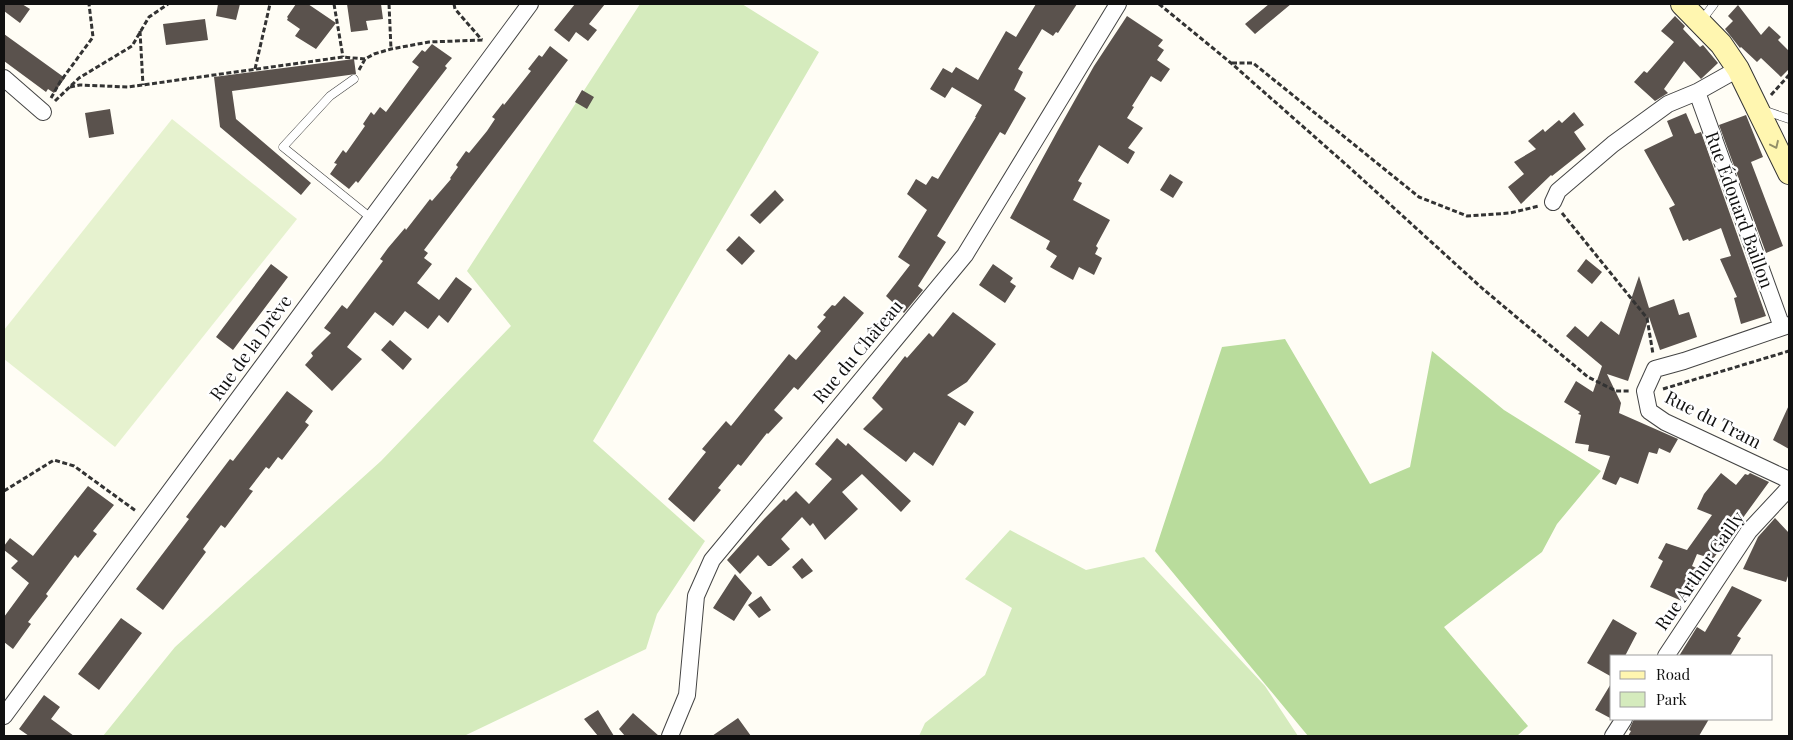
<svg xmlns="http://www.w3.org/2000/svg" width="1793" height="740" viewBox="0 0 1793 740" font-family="'Playfair Display',serif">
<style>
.green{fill:#d5ebbd}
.forest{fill:#b9dc9c}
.pitch{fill:#e6f2cf}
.building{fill:#5a524d}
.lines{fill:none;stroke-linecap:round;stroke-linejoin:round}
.service-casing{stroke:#444;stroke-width:9}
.minor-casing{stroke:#444;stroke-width:18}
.secondary-casing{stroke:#333;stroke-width:24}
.path{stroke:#333;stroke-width:3;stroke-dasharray:5 2.5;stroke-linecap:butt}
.service{stroke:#fff;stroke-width:8}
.minor{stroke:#fff;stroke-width:16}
.secondary{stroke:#fff6b0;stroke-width:22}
.oneway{stroke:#948f68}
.labels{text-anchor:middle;stroke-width:5;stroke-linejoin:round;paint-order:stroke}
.street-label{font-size:18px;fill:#111;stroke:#fff}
</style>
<rect width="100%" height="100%" fill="#fffdf5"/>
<path class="green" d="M640,4H742L819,52L593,441L705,541L657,614L646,649L464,736H103L175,647L381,461L511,326L467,271Z
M1010,530L1086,570L1144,557L1265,686L1298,736H919L925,723L985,675L1012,608L965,579Z"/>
<path class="forest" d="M1285,339L1370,484L1410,467L1432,351L1504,410L1601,471L1557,524L1542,552L1444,627L1528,726L1517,736H1308L1155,551L1222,347Z"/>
<path class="pitch" d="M172,119L297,219L115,447L4,359V330Z"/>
<path class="building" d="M4,4H22L30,9L20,23L4,11Z
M218,4H240L236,20L216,16Z
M296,4H308L336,23L316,49L295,36L300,29L287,20L288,18L287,17Z
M347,4H381L383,19L366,21L368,30L351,32Z
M575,4H605L589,24L597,30L588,41L576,32L569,42L554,30Z
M1036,4H1077L1058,33L1056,32L1053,36L1042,29L1018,69L1023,72L1014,90L1026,98L1005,135L1000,132L937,236L946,242L918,286L923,290L904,313L886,296L910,265L898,257L927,210L907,194L916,179L926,185L932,176L938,179L976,117H975L982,105L952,87L945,98L930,89L943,68L952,73L956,67L978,80L1006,31L1016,37Z
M1269,4H1291L1255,34L1245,24Z
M1738,5L1761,35L1769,26L1781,37L1778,40L1789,51V69L1781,77L1761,58L1757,62L1741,47L1740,48L1725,29L1733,21L1728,16Z
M1127,16L1163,40L1158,46L1164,50L1157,60L1170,69L1161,82L1151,76L1132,106L1134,107L1127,118L1143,128L1128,148L1135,152L1128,164L1099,145L1078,181L1082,183L1073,200L1110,220L1096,246L1098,248L1095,254L1102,258L1094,275L1079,267L1073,280L1050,267L1057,256L1046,249L1050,241L1010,218L1058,130L1094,66Z
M1675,16L1685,26L1683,29L1700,47L1703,45L1718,63L1701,79L1684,61L1664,89L1668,93L1655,101L1634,82L1644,71L1647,73L1674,42L1661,31Z
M205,19L208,40L166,45L163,24Z
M4,34L65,78L54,93L48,89L46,92L4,61Z
M432,44L452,58L445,66L447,68L358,183L356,181L349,189L330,174L337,164L334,163L343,150L346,153L365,126L363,124L371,112L374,115L380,107L386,112L419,67L412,62L422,50L425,52Z
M550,46L568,60L424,250L428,253L424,258L432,264L417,283L439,300L456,277L472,289L448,323L439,315L428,329L405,311L393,326L375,312L347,347L362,359L332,391L305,365L313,356L311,353L331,333L324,328L342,305L347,309L383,261L380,259L388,248L405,228L406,230L430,199L432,201L451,179L450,178L458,167L456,165L466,151L469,153L487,131L495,119L492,117L503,103L504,105L531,71L528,69L539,55L542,57Z
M354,59L356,74L232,91L236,119L311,183L301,195L220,127L214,77Z
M582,90L594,97L587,109L575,102Z
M110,109L114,134L89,138L85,113Z
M1574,112L1584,125L1574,132L1586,149L1552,176L1551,175L1521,204L1508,187L1524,174L1514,162L1536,149L1528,141L1543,129L1545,132L1559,120L1562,123Z
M1686,113L1695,134L1701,132L1766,316L1741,324L1734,298L1737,297L1720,259L1731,256L1721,228L1689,241L1688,239L1683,241L1669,208L1675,205L1644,150L1673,136L1667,121Z
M1746,115L1763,157L1751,162L1783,246L1766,253L1719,125Z
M1170,174L1183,182L1173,198L1160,190Z
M775,190L784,200L760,224L750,215Z
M739,236L755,251L742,265L726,250Z
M1586,259L1602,272L1592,284L1577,271Z
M271,264L288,277L233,350L216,337Z
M993,264L1013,278L1010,282L1016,286L1005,303L979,285Z
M1639,276L1649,308L1674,299L1679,315L1689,312L1697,337L1660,350L1649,317L1628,381L1607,374L1621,403L1619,413L1678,439L1670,453L1659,448L1657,454L1649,452L1638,484L1620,477L1616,485L1602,479L1610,456L1588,451L1589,445L1575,443L1581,415L1578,414L1580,412L1564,402L1576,381L1593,392L1602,366L1566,336L1575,326L1588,337L1601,321L1619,335Z
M844,296L864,313L798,390L794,387L774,410L783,418L768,434L767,433L741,466L738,464L718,488L721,490L694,522L668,499L706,452L702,449L726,421L731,426L789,354L796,360L821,331L817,327L826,317L823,315L832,305L835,306Z
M953,312L996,344L967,382L947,395L974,412L965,426L959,422L933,466L914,452L906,462L863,429L883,409L872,398L905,356L907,358L929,333L933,337Z
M390,340L412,359L403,370L381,350Z
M287,391L313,411L305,422L309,425L282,460L278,457L269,469L266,467L249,489L253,491L225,528L221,525L203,549L206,552L163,610L136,589L189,519L186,517L230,459L233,461Z
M1789,405V449L1773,440Z
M837,438L846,446L848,443L911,501L901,512L862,474L842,492L858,509L825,540L813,523L810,526L802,517L781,539L790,549L779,559L771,566H768L758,555L740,574L727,560L765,518L784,499L786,501L796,491L809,504L832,479L815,464Z
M1721,473L1736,485L1745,474L1748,475L1750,473L1769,482L1713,559L1697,554L1692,566L1705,572L1684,602L1650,587L1663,561L1658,558L1666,543L1687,550L1712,515L1697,509L1704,494Z
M88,486L114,505L93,531L97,534L78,558L75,555L46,594L48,596L28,622L31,624L13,649L4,642V617L29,583L11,568L18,561L4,550V546L10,538L33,556Z
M1775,518L1789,533V573L1786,582L1743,569L1758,537Z
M802,558L813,571L802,579L792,567Z
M735,574L752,593L734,621L713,608Z
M1732,586L1762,600L1737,636L1741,638L1730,656H1679L1697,627L1705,632Z
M761,596L771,610L759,618L748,605Z
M121,618L142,633L99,690L78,674Z
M1613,619L1637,633L1625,656H1612V677L1587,663Z
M1612,682V719L1595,710Z
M44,695L60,707L51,719L74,736H29L19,729Z
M598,710L614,736H598L584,719Z
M633,713L659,736H625L619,729Z
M738,718L751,736H712Z
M1634,719H1709L1699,736H1628L1631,731L1629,730Z"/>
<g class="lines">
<g class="service-casing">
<path id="service" d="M1702,20L1714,4
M354,79L330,96L283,147L371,218
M1763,110L1789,119"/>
</g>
<g class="minor-casing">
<path id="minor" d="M4,78L43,112
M1697,92L1782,327
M1553,202L1558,191L1613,144L1668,104L1697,92L1738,69
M1789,325L1684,361L1655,369L1645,391L1649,411L1665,422L1789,480
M1666,656L1749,531L1789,488
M4,716L530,4
M670,736L687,695L696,596L712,560L965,255L1118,4
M1613,736L1624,719"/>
</g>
<g class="secondary-casing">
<path id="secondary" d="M1682,4L1721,44L1738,69L1789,173"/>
</g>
<path class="path" d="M334,4L343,57
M389,4L391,49
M454,4L455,9L482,40
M1159,4L1231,63L1350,168L1483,289L1588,377L1616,391H1629
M140,31L143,85
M1232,63H1253L1419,197L1467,216L1510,213L1539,206
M255,69L270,4
M359,70L365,59
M70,87L80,85L128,87L343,57L365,59L374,54L391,49L429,42L483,40
M1771,95L1789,75
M51,98L60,82L93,37L89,4
M55,101L79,78L132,46L149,17L168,4
M1562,213L1647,318L1653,354
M1663,389L1789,351
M4,491L54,460L74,466L136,511"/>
<use href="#service" class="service"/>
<use href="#minor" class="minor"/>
<use href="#secondary" class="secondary"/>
</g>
<defs><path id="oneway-chevron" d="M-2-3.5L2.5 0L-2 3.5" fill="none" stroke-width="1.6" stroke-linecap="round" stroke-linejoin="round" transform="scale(1.25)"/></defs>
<use class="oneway" href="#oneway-chevron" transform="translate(1775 145) rotate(65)"/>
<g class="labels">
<g class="street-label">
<text transform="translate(1739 210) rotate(70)" y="6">Rue Édouard Baillon</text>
<text transform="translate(251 348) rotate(-54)" y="6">Rue de la Drève</text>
<text transform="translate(858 352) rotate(-50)" y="6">Rue du Château</text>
<text transform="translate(1713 420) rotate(27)" y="6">Rue du Tram</text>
<text transform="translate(1700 571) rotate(-55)" y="6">Rue Arthur Gailly</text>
</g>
</g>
<rect width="1793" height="740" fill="none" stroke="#111111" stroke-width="10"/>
<rect x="1610" y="655" width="162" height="65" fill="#ffffff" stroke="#a0a0a0"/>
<rect x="1620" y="671" width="25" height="8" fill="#fff6b0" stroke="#a0a0a0"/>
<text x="1656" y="680" font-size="15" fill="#111111">Road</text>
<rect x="1620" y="692" width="25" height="15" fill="#d5ebbd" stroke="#a0a0a0"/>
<text x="1656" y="705" font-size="15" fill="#111111">Park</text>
</svg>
